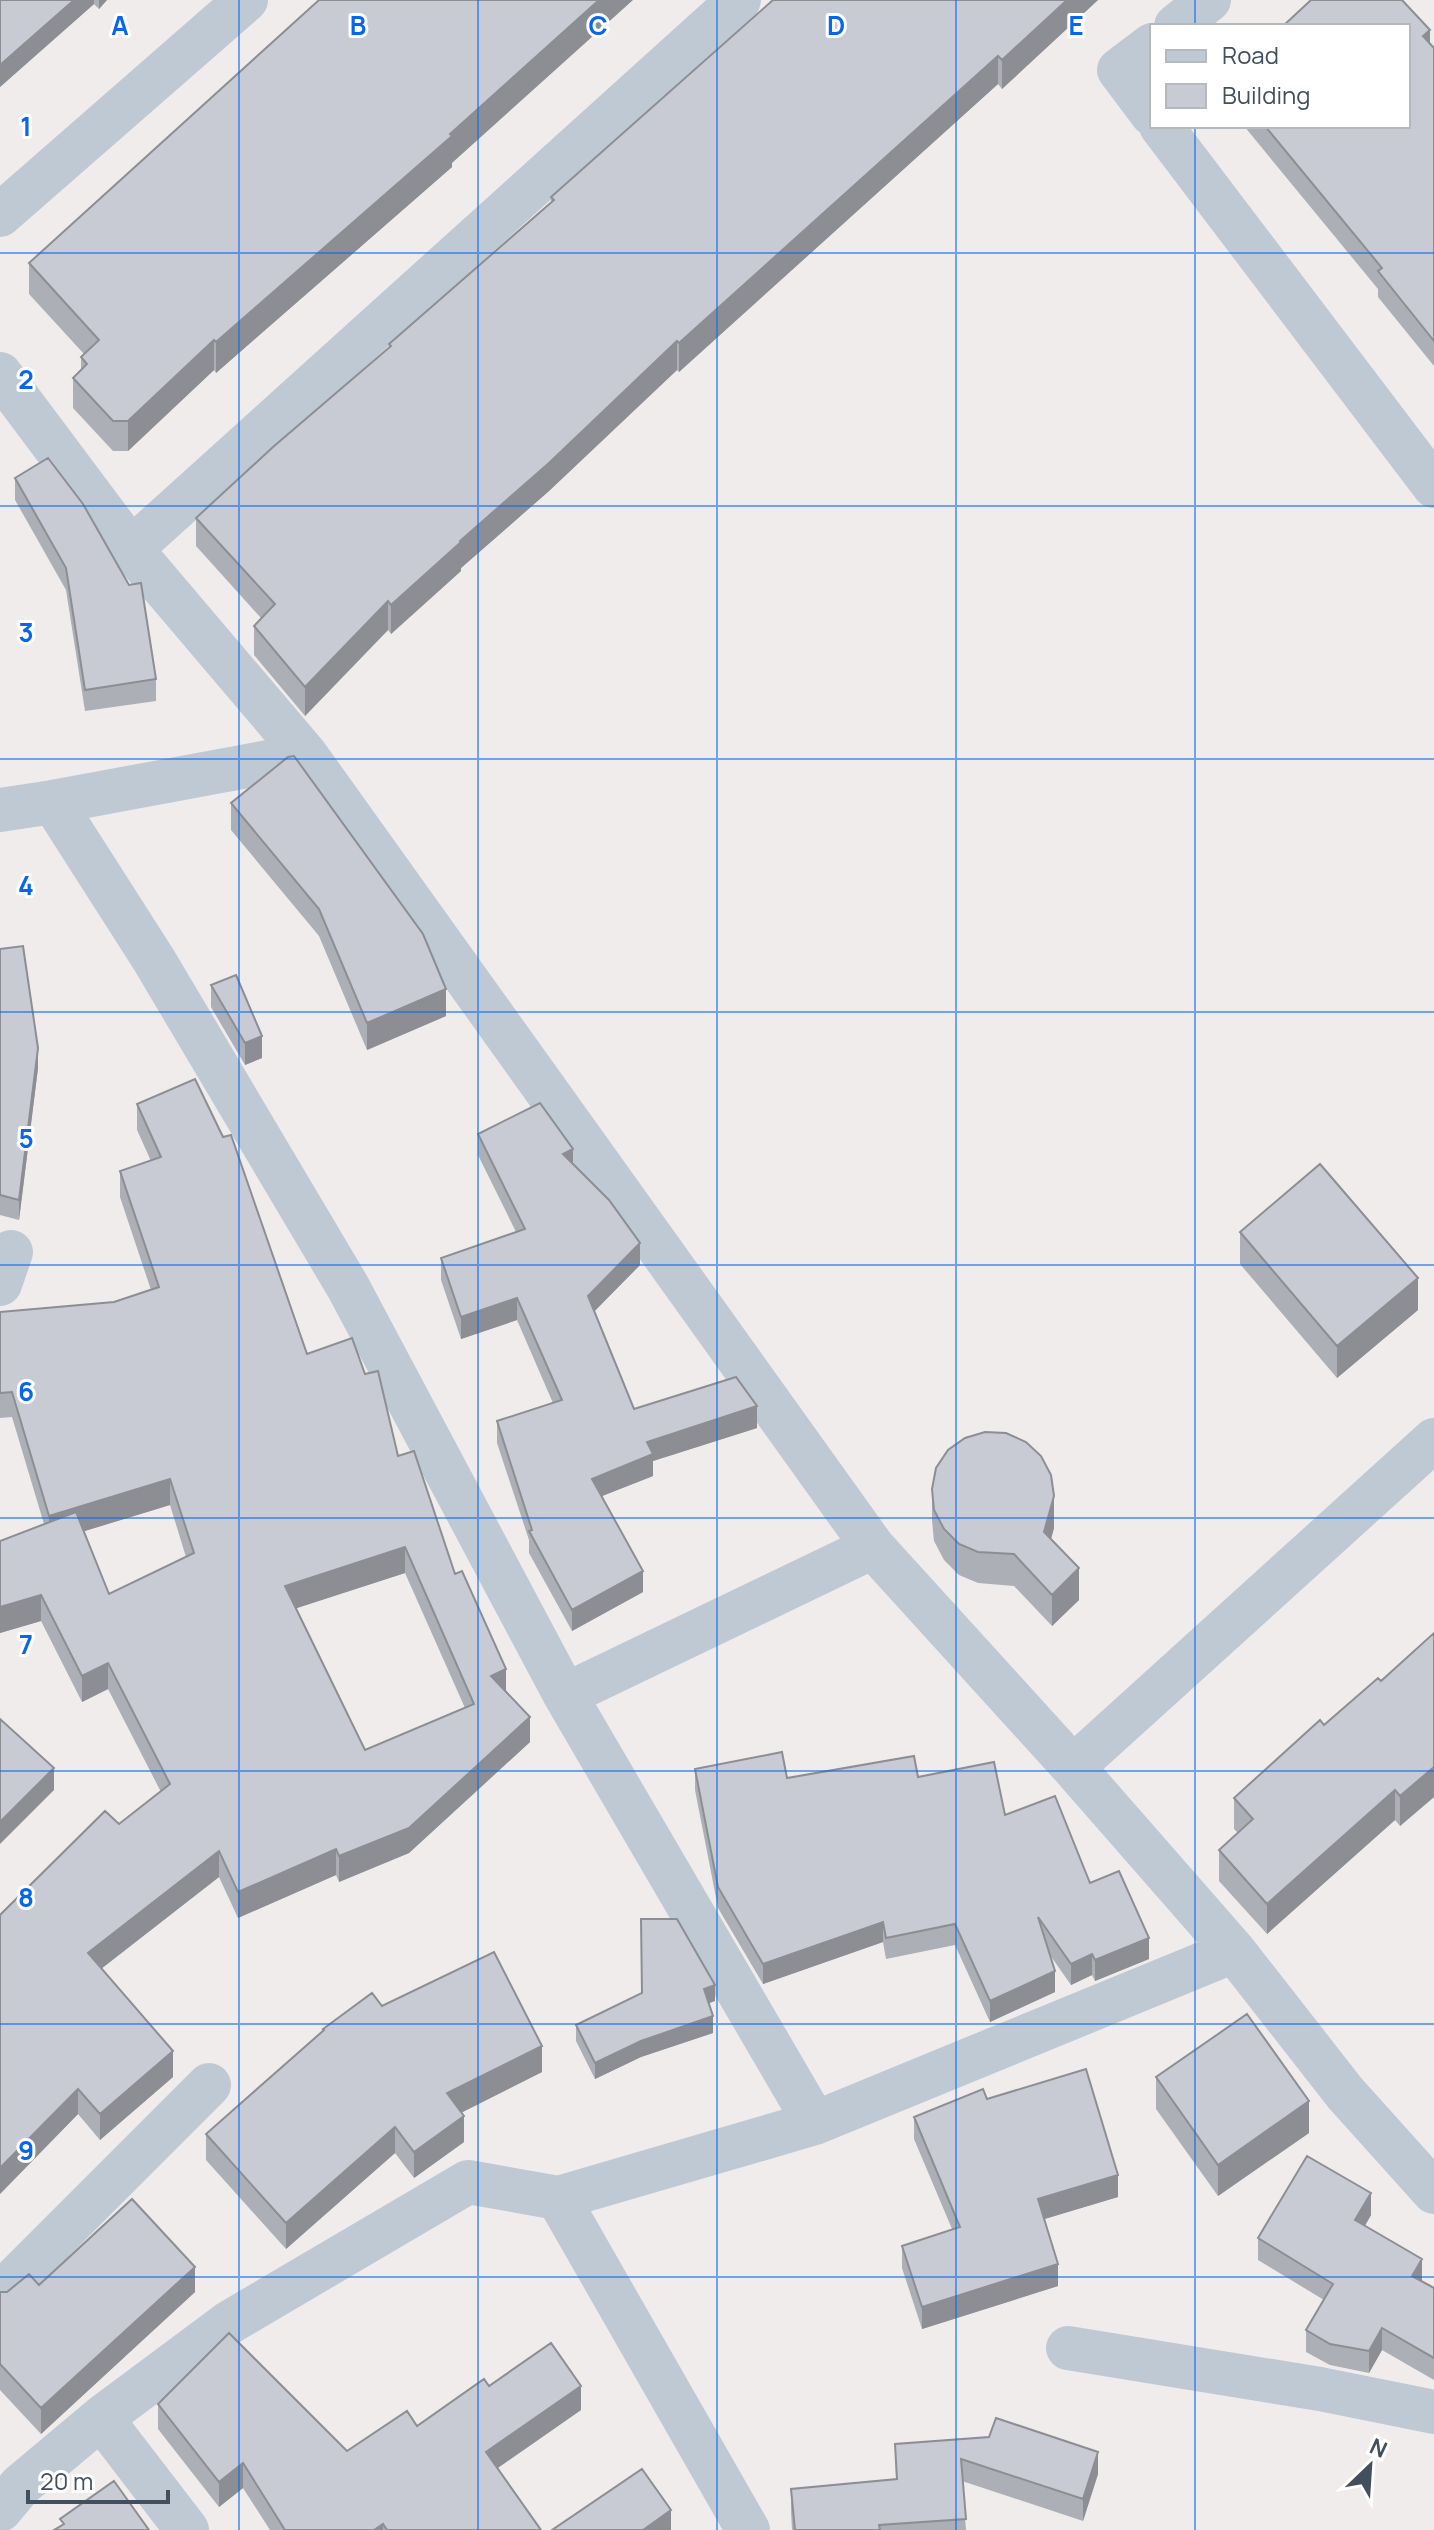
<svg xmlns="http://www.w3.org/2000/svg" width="1434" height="2530" viewBox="0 0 1434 2530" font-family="Manrope,sans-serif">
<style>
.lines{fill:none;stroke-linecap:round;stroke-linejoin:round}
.minor{stroke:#bec9d4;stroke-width:44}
.wall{fill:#acafb5;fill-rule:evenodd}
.shaded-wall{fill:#8c8e94}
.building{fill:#c8cbd3;stroke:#8c8e94;stroke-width:2;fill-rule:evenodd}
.grid{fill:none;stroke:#0666ef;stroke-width:2;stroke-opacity:0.55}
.grid-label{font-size:26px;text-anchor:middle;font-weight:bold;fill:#0666ef;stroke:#fff;stroke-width:6;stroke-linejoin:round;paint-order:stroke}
</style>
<rect width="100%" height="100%" fill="#f0ecec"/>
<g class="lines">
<path class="minor" d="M1176,26L1209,0
M1152,45L1119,70L1152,114
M1161,126L1434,486
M0,215L246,0
M0,374L131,549L739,0
M306,755L873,1547
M53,802L306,755L131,549
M0,810L53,802L154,960L348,1287L565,1695L815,2123
M0,1284L11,1252
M565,1695L873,1547L1073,1767L1234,1951L1345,2093L1434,2192
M1073,1767L1434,1440
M558,2198L748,2530
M0,2294L209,2085
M1068,2348L1320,2389L1434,2412
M101,2418L187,2530
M0,2510L21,2485L101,2418L230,2322L468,2182L558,2198L815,2123L1234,1951"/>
</g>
<path class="wall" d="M0,0H107L99,9L94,4L0,87Z
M773,0H1098L1002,89L998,84L679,372L677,370L549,491L461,568V571L391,634L388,630L305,716L254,655V626L261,618L196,546V518L389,348V344L551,202V197Z
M1430,44L1434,48V366L1378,297V289L1244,126H1408Z
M452,163V167L216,373L214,370L128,451H113L73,408V378L81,370V357L84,354L29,294V263Z
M15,478L156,679V701L85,711L66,590L15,500Z
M231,803L446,1016L367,1050L319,936L231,830Z
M0,949L38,1068L19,1220L0,1215Z
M211,985L262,1058L245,1065L211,1007Z
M137,1104L307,1354L365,1374L398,1456L455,1574L506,1691L530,1742L409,1853L339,1882L336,1875L238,1918L219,1877L101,1969L173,2077L100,2140L78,2114L0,2194V1915L161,1792L108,1689L82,1702L41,1621L0,1633L44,1524L12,1417L0,1418V1312L114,1302L151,1290L120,1197V1171L151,1161L137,1130ZM170,1505L186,1557L109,1594L84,1531ZM405,1573L465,1708L365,1750L296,1608Z
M478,1134L573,1164L640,1265L594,1311L634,1409L757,1428L653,1461V1476L602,1496L643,1592L572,1631L529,1553V1540L497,1443V1421L553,1403L517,1320L461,1339L441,1280V1258L516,1232L478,1155Z
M1240,1232L1418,1310L1337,1378L1240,1264Z
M932,1489L1054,1528L1051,1539L1079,1600L1052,1626L1014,1586L978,1583L959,1575L944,1560L934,1541L932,1520Z
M1434,1633V1797L1400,1826L1395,1820L1267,1934L1219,1881V1850L1238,1833L1234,1829V1798L1324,1725L1381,1681Z
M695,1769L787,1778L918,1777L1005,1815L1090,1883L1149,1959L1095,1981L1092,1975L1071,1985L1050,1955L1055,1992L990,2022L955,1945L886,1959L883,1942L763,1984L718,1908L695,1790Z
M715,2001L709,2003L713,2033L641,2057L595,2079L576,2041V2025Z
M382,2006L542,2072L461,2112L464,2142L414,2178L395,2153L286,2249L206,2160V2134L323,2032V2029Z
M1156,2077L1309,2133L1218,2196L1156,2109Z
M987,2099L1118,2197L1044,2219L1058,2286L922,2329L902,2268V2246L952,2229L914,2139V2117Z
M1371,2215L1365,2226L1422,2282L1434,2288V2380L1382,2350L1369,2373L1330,2365L1306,2352V2330L1324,2300L1258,2260V2238Z
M39,2285L195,2292L41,2434L0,2390V2292H7Z
M489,2386L581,2410L498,2468L541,2530H270L243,2488L219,2507L158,2429V2404L347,2451L417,2426Z
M895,2444L1098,2474L1083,2521L962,2481L966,2530H792L791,2511V2489L896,2479Z"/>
<path class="shaded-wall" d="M74,0H94V4L0,87V65Z
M99,0H107L99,9Z
M599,0H633L452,163V167L216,373V342Z
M1067,0H1098L1002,89V60Z
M1430,30V56L1423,36Z
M998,56V84L679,372V343Z
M214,340V370L128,451V421Z
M677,341V370L549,491L461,568V571L391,634V605Z
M388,601V630L305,716V687Z
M446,989V1016L367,1050V1023Z
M262,1036V1058L245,1065V1043Z
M38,1048V1068L19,1220V1200Z
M573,1149V1170L563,1154Z
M640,1243V1265L588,1318V1296Z
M1418,1278V1310L1337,1378V1346Z
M517,1298V1320L461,1339V1317Z
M757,1406V1428L653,1461V1476L592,1500V1479L647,1442Z
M170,1479V1505L49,1542V1516Z
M1054,1496V1528L1044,1564V1532Z
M405,1547V1573L285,1612V1586Z
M1079,1568V1600L1052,1626V1595Z
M643,1571V1592L572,1631V1610Z
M41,1595V1621L0,1633V1607Z
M108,1663V1689L82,1702V1676Z
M506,1669V1695L491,1676Z
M530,1717V1742L409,1853L339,1882V1856Z
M1434,1767V1797L1400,1826V1796Z
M54,1768V1790L0,1844V1822Z
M1395,1790V1820L1267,1934V1904Z
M336,1849V1875L238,1918V1892Z
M219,1851V1877L88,1979V1953Z
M883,1922V1942L763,1984V1964Z
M1149,1938V1959L1095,1981V1960Z
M1092,1954V1975L1071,1985V1964Z
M1055,1971V1992L990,2022V2001Z
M715,1985V2001L704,2005V1989Z
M713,2016V2033L641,2057L595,2079V2063L641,2041Z
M542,2046V2072L447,2120V2093Z
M173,2051V2077L100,2140V2114Z
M78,2089V2114L0,2194V2168Z
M1309,2101V2133L1218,2196V2165Z
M464,2116V2142L414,2178V2152Z
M395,2127V2153L286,2249V2223Z
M1118,2175V2197L1038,2221V2199Z
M1371,2193V2215L1355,2242V2220Z
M1422,2259V2281L1412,2298V2276Z
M1058,2264V2286L922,2329V2307Z
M195,2267V2292L41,2434V2408Z
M1382,2328V2350L1369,2373V2351Z
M581,2386V2410L486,2476V2452Z
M1098,2452V2474L1083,2521V2499Z
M243,2463V2488L219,2507V2482Z
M671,2510V2530H643Z
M383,2524V2530H374Z"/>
<path class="building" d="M0,0H74L0,65Z
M319,0H599L450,134L452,136L216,342L214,340L128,421H113L73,378L87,364L81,357L99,340L29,263Z
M773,0H1067L1002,60L998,56L679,343L677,341L549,463L460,541L461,542L391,605L388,601L305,687L254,626L275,604L196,518L273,447L391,346L389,344L554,200L551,197Z
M1311,0H1402L1430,30L1423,36L1434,48V341L1378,271L1382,268L1265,126H1408V26H1283Z
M48,458L83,504L129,585L141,583L156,679L85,690L66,568L15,478Z
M294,756L423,934L446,989L367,1023L319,909L231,803L288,757Z
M23,946L38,1048L19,1200L0,1195V949Z
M236,975L262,1036L245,1043L211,985Z
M195,1079L223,1137L231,1135L307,1354L352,1338L365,1374L378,1371L398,1456L414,1451L455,1574L462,1571L506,1669L491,1676L530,1717L409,1828L339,1856L336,1849L238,1892L219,1851L88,1953L173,2051L100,2114L78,2089L0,2168V1915L105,1811L119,1824L170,1784L108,1663L82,1676L41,1595L0,1607V1541L76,1512L109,1594L194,1553L170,1479L49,1516L12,1392L0,1393V1312L114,1302L159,1287L120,1171L161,1157L137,1104ZM405,1547L474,1704L365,1750L285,1586Z
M540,1103L573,1149L563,1154L609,1200L640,1243L588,1296L634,1409L736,1377L757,1406L647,1442L653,1454L592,1479L643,1571L572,1610L529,1531L532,1530L497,1421L562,1400L517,1298L461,1317L441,1258L525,1229L478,1134Z
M1320,1164L1418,1278L1337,1346L1240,1232Z
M985,1432L1006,1433L1026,1442L1041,1456L1051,1475L1054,1496L1044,1532L1079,1568L1052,1595L1014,1554L978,1552L959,1544L944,1529L934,1510L932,1489L936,1468L948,1450L965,1438Z
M1434,1633V1767L1400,1796L1395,1790L1267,1904L1219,1850L1253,1819L1234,1798L1320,1720L1324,1725L1378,1678L1381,1681Z
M0,1719L54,1768L0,1822Z
M782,1752L787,1778L914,1756L918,1777L994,1762L1005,1815L1055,1796L1090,1883L1119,1871L1149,1938L1095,1960L1092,1954L1071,1964L1038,1917L1055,1971L990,2001L955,1924L886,1938L883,1922L763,1964L718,1887L695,1769Z
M641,1919H677L715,1985L704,1989L713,2016L641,2041L595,2063L576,2025L642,1993Z
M494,1952L542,2046L447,2093L464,2116L414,2152L395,2127L286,2223L206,2134L324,2030L323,2029L372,1993L382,2006Z
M1247,2014L1309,2101L1218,2165L1156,2077Z
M1086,2069L1118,2175L1038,2199L1058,2264L922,2307L902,2246L960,2227L914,2117L983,2089L987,2099Z
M1307,2156L1371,2193L1355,2220L1422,2259L1412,2276L1434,2288V2358L1382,2328L1369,2351L1330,2344L1306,2330L1333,2284L1258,2238Z
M132,2199L195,2267L41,2408L0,2364V2292H7L29,2274L39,2285Z
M229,2333L347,2451L407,2411L417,2426L484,2379L489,2386L551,2343L581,2386L486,2452L541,2530H387L383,2524L374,2530H285L243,2463L219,2482L158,2404Z
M996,2418L1098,2452L1083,2499L961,2459L966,2519L879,2525L880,2530H795L791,2489L897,2479L895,2444L989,2437Z
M642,2469L671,2510L643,2530H552Z
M114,2481L149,2530H54L64,2524L60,2519Z"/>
<path class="grid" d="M239,0V2530M478,0V2530M717,0V2530M956,0V2530M1195,0V26M1195,126V2530M0,253H1434M0,506H1434M0,759H1434M0,1012H1434M0,1265H1434M0,1518H1434M0,1771H1434M0,2024H1434M0,2277H1434"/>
<g class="grid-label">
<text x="120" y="35">A</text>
<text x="358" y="35">B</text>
<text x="598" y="35">C</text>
<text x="836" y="35">D</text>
<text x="1076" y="35">E</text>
<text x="26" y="136">1</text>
<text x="26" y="389">2</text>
<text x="26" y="642">3</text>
<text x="26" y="895">4</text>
<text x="26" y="1148">5</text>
<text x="26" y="1401">6</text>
<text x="26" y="1654">7</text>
<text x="26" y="1907">8</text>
<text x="26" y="2160">9</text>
</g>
<rect x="1150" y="24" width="260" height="104" fill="#ffffff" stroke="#b4b9be" stroke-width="2"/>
<rect x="1166" y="50" width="40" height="12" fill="#bec9d4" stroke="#b4b9be" stroke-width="2"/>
<text x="1222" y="64" font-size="24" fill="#434f5c">Road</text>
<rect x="1166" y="84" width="40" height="24" fill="#c8cbd3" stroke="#b4b9be" stroke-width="2"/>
<text x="1222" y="104" font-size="24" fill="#434f5c">Building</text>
<g transform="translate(1370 2466) rotate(25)" stroke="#ffffff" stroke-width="6" paint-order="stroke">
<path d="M0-6L14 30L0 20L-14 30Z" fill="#434f5c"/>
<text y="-12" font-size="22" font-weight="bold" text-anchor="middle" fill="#434f5c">N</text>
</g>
<path d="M28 2490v12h140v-12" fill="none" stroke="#434f5c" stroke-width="4"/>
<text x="40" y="2490" font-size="24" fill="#434f5c" stroke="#ffffff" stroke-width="6" paint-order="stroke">20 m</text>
</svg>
